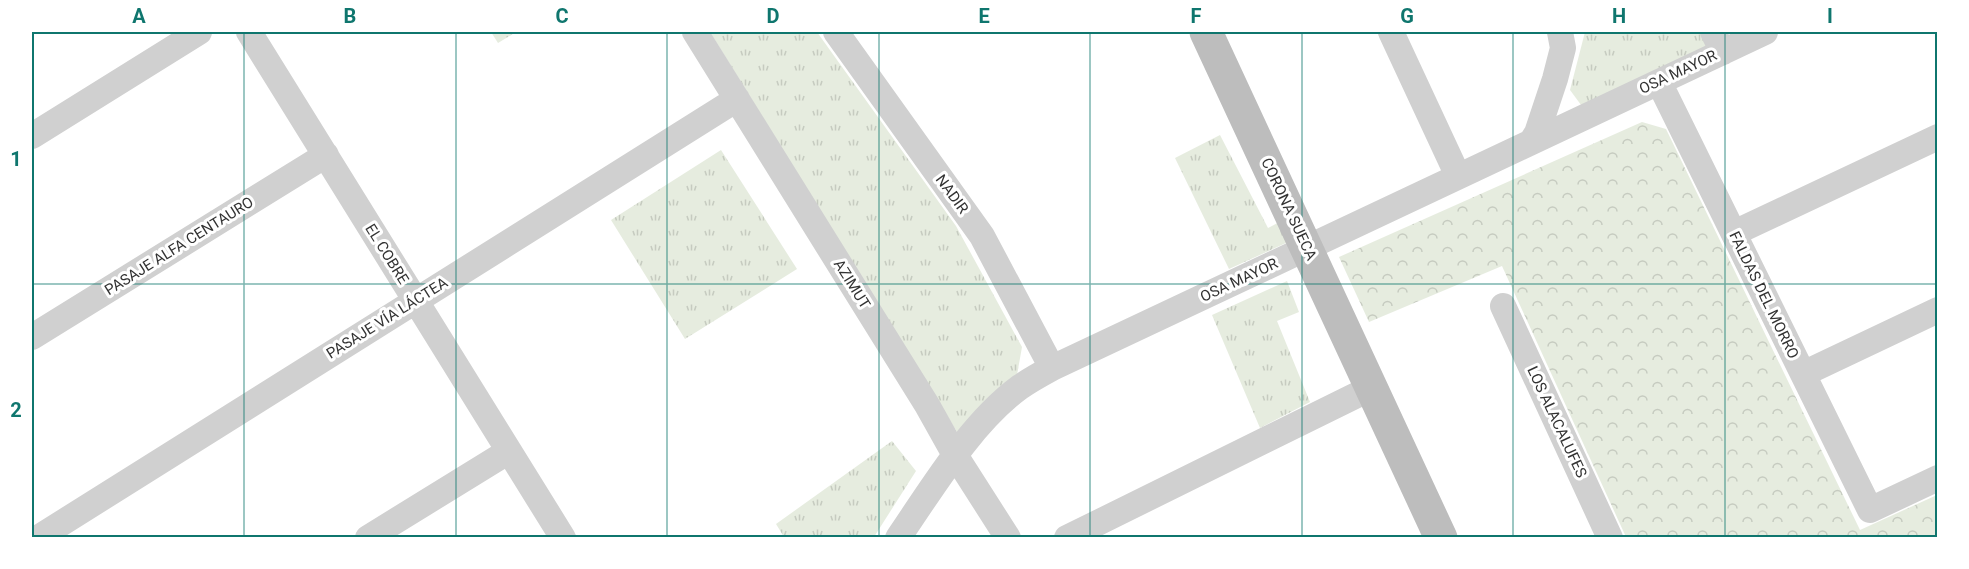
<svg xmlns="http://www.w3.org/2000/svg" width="1969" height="569" viewBox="0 0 1969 569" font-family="Roboto,sans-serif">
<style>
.grass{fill:url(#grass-tufts)}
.forest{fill:url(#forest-crowns)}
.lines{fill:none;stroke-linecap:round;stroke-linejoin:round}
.street{stroke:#d0d0d0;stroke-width:26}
.secondary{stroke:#bdbdbd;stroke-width:33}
.grid{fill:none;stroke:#0f766e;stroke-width:1.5;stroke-opacity:0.55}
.labels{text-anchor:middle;stroke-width:6;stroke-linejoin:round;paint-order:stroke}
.street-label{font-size:15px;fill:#333;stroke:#fff}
.neatline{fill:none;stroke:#0f766e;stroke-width:2}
.grid-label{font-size:20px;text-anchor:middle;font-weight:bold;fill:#0f766e}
</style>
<defs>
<pattern id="grass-tufts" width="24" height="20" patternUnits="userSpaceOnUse" patternTransform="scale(1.5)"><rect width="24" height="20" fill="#e6ecdf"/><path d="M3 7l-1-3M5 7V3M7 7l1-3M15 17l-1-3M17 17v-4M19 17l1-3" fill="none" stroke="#c6cbc0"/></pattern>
<pattern id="forest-crowns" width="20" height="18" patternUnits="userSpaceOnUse" patternTransform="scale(1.5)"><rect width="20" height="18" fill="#e6ecdf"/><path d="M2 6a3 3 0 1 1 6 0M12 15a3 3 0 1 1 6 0" fill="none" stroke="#c6cbc0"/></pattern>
</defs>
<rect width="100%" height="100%" fill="#fff"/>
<path class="grass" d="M491,32H516L498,43Z
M710,32H817L956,226L1022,347L1017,375L962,440Z
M1585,32H1708L1716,48L1584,109L1570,90Z
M1220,135L1268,228L1285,219L1295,239L1229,269L1175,158Z
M721,150L797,269L685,339L611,220Z
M1287,281L1299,312L1277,321L1310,402L1260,428L1212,315Z
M892,441L916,471L874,537H784L776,524Z"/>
<path class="forest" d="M1642,122L1666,129L1860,530L1937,495V537H1626L1502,266L1369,322L1339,257Z"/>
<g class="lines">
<path class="street" d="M249,32L563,538
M695,32L927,405L955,455L1008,538
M836,32L982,236L1052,368
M1391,32L1458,176
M1713,32L1723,52
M1659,82L1870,510L1938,478
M32,136L199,32
M1532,141L1537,133L1555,79L1563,48L1560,32
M1734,233L1938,137
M1503,306L1610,538
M32,337L326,155
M1803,374L1938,310
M38,538L737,99
M368,538L509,451
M898,538C933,487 971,423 1020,387C1030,380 1041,374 1052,368L1765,32
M1067,538L1373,387"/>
<path class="secondary" d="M1206,32L1441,538"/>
</g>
<path class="grid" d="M244,32V538M456,32V538M667,32V538M879,32V538M1090,32V538M1302,32V538M1513,32V538M1725,32V538M32,284H1938"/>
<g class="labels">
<g class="street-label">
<text transform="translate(1678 72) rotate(-25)" y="5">OSA MAYOR</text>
<text transform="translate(952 194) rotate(54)" y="5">NADIR</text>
<text transform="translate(1289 209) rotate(65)" y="5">CORONA SUECA</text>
<text transform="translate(179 246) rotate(-32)" y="5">PASAJE ALFA CENTAURO</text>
<text transform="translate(387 254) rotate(58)" y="5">EL COBRE</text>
<text transform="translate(1239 280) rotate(-25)" y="5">OSA MAYOR</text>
<text transform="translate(852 284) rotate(58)" y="5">AZIMUT</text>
<text transform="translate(1764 295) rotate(64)" y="5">FALDAS DEL MORRO</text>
<text transform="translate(387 318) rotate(-32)" y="5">PASAJE VÍA LÁCTEA</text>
<text transform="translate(1557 422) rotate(65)" y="5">LOS ALACALUFES</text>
</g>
</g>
<rect width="1969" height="569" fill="none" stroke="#ffffff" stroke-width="66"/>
<rect x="33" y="33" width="1903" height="503" class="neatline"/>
<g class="grid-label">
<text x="139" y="23">A</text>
<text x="350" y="23">B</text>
<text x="562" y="23">C</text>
<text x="773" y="23">D</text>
<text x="984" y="23">E</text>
<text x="1196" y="23">F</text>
<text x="1407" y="23">G</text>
<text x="1619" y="23">H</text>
<text x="1830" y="23">I</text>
<text x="16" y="166">1</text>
<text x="16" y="417">2</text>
</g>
</svg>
